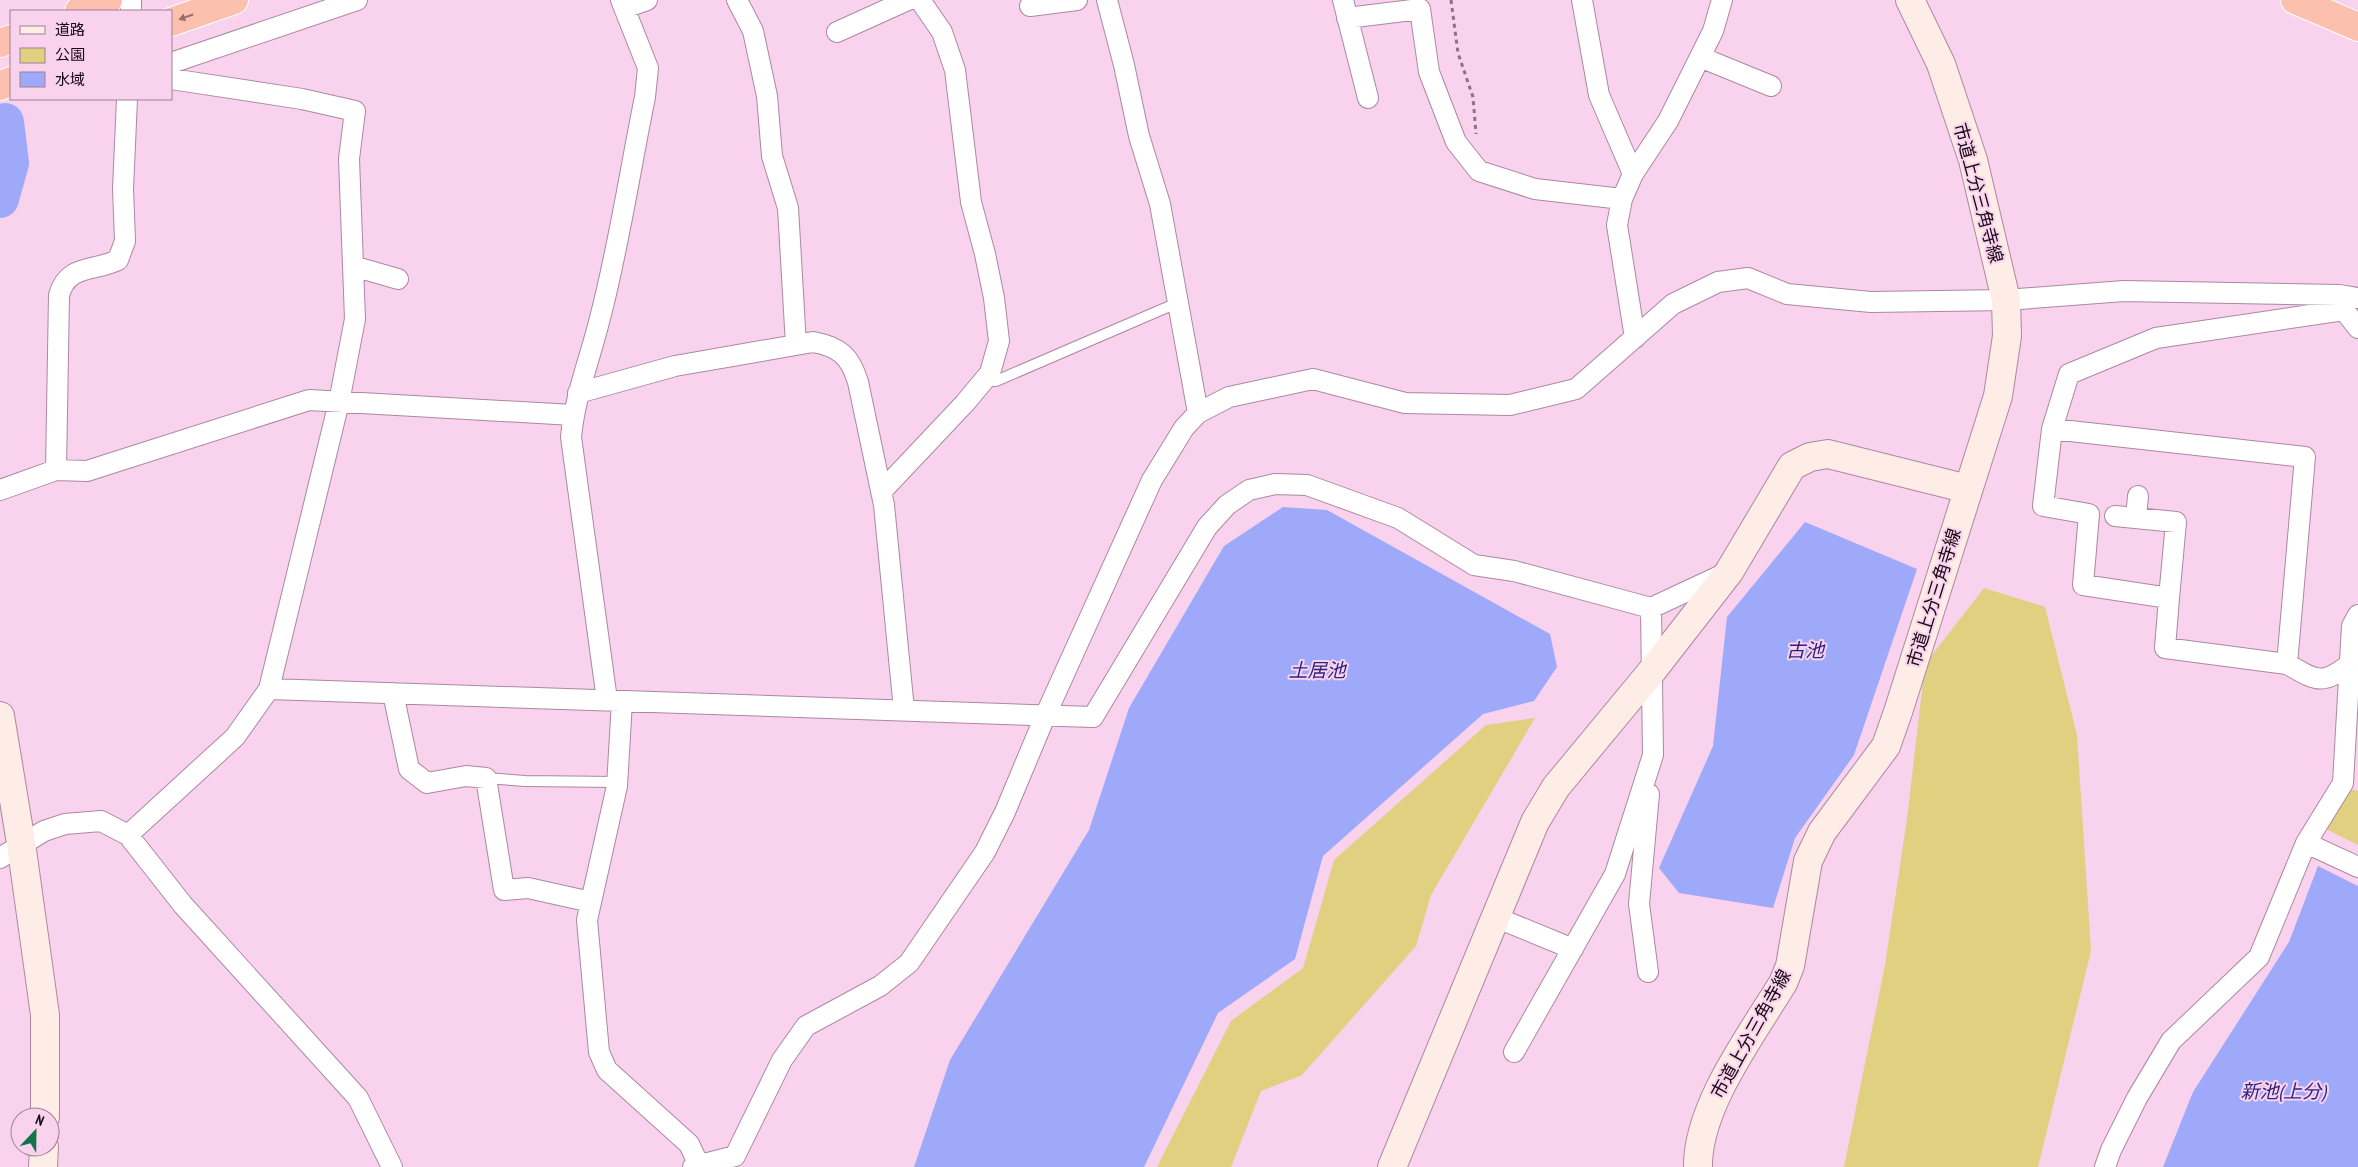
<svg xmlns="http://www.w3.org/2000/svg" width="2358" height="1167" viewBox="0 0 2358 1167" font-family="'PT Sans Narrow','Noto Sans JP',sans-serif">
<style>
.green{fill:#e1d07f}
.water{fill:#9fa9fa}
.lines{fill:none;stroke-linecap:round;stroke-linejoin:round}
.river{stroke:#9fa9fa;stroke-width:38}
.lane-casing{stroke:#ac88a1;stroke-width:12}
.street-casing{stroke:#ac88a1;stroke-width:22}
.secondary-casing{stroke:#ac88a1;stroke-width:30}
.highway-casing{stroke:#fff;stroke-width:30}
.path{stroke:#8d7285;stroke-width:3;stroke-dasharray:4 4;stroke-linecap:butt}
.lane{stroke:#fff;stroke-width:10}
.street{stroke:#fff;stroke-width:20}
.secondary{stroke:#feece7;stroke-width:28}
.highway{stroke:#fcc0ae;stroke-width:28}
.oneway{fill:#946e68}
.labels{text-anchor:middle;stroke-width:4;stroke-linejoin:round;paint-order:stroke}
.street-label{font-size:18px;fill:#160912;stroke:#f9d2ed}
.water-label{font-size:19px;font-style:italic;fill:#2a247f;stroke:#f9d2ed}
</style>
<rect width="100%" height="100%" fill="#f9d2ed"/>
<path class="green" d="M1984,588L2045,607L2077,735L2091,951L2038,1167H1844L1885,965L1907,819L1925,664Z
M1535,718L1431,895L1416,946L1302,1075L1261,1091L1231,1167H1157L1231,1021L1303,968L1334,860L1486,725Z
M2346,788L2358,791V845L2322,827Z"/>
<path class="water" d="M1283,507L1327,510L1550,634L1557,667L1534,701L1483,714L1323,856L1295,959L1218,1013L1144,1167H914L950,1060L1089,830L1129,708L1224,546Z
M1805,522L1917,569L1854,755L1795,838L1773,908L1679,893L1659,868L1713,746L1727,617Z
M2318,866L2358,886V1167H2163L2193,1092L2289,942Z"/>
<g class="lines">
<path class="river" d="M0,199L10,163L5,122"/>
<g class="lane-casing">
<path id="lane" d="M985,380L996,381L1177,303
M486,778L525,781L617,782"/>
</g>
<g class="street-casing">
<path id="street" d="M737,0L753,31L767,96L772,156L788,208L796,345
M1107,0L1124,65L1139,136L1160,204L1198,413
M1343,0L1368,98
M1582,0L1599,95L1633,174
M1030,6L1077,0
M624,8L647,0
M131,11V0
M1347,18L1420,9L1429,72L1456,142L1479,171L1535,189L1622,199
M837,32L908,0
M1700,57L1771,86
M171,63L357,0
M353,266L398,279
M2340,298L2344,310L2358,328
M1635,338L1617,225L1622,199L1633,174L1668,121L1713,31L1722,0
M578,393L675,366L813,342C840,347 850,356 858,382L884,505L904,710
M2052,429L2305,457L2287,664C2317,681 2322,686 2351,663
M56,470L59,295C68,264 93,272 118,260L125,241L123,189L127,99
M0,490L56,470L87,471L309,400L573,415
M881,492L965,403L990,373L999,341L994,298L985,254L971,202L955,70L942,32L920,0
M2115,516L2176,522L2169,598
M2136,518L2138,496
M1651,608L1726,573
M2287,664L2165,648L2169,598L2083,585L2089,514L2043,506L2052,429L2069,374L2156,338L2344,310
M269,689L1093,717L1207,527L1227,505L1249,490L1275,484L1307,485L1398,518L1474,565L1514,571L1651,608L1653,755L1615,874L1514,1052
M393,693L409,769L427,783L466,776L486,778L504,890L528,888L591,902
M607,700L571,437C575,395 590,359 600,318C619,246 630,170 645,97L648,68L621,0
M622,701L617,786L587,920L599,1052L607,1070L689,1144L699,1165
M128,835L235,737L269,689L339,402L355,319L349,159L355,111L302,99L171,79
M2306,843L2358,867
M0,858L44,831L65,824L101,821L128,835L183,905L358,1098L392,1167
M1495,917L1573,949
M1648,972L1639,904L1649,794
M693,1167L735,1156L782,1060L806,1026L880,986L909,963L985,852L1005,812L1046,714L1152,480L1184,428L1198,413L1229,397L1313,379L1405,403L1510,405L1576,389L1673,304L1718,282L1748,278L1787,294L1871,302L2006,300L2124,291L2339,295L2358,298
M2105,1167L2111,1150L2137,1098L2171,1041L2259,957L2306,843L2343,783L2352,626L2358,615"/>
</g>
<g class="secondary-casing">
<path id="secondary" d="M0,716L21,843L45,1015V1117
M43,1167L44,1147
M1392,1167L1535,822L1556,787L1652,671L1729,572L1792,466L1810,457L1828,454L1968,489
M1698,1167C1697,1107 1752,1034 1783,983L1790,966L1808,861L1822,832L1886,746L1898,712L1998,396L2007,336L2006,300L1973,160L1941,64L1910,0"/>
</g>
<g class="highway-casing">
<path id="highway" d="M2295,0L2358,27
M79,11L108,0
M171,22L234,0
M0,43L11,39
M0,86L11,81"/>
</g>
<path class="path" d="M1451,0L1458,53L1473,97L1476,134"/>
<use href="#lane" class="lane"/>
<use href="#street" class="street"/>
<use href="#secondary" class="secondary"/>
<use href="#highway" class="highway"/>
</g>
<defs><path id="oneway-solid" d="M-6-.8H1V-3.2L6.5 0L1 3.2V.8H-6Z" transform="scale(1.25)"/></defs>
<use class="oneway" href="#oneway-solid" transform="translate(186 17) rotate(161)"/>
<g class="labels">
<g class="street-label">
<text transform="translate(1978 193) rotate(75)" y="6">市道上分三角寺線</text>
<text transform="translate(1934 598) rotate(-73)" y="6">市道上分三角寺線</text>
<text transform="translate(1751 1034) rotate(-61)" y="6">市道上分三角寺線</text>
</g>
<g class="water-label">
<text x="1805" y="657">古池</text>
<text x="1317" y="677">土居池</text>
<text x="2283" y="1098">新池(上分)</text>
</g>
</g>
<rect x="10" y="10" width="162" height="90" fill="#f9d2ed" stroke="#9e8295"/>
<rect x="20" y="26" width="25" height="8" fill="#feece7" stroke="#9e8295"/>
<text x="55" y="35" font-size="15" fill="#160912">道路</text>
<rect x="20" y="48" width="25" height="15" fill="#e1d07f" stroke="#9e8295"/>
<text x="55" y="60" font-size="15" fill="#160912">公園</text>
<rect x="20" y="72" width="25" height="15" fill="#9fa9fa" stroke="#9e8295"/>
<text x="55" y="85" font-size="15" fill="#160912">水域</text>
<g transform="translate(35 1132) rotate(22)"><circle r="24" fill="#f9d2ed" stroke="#9e8295"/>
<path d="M0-4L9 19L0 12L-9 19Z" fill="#147348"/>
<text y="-8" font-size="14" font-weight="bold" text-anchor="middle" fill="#160912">N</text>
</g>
</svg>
